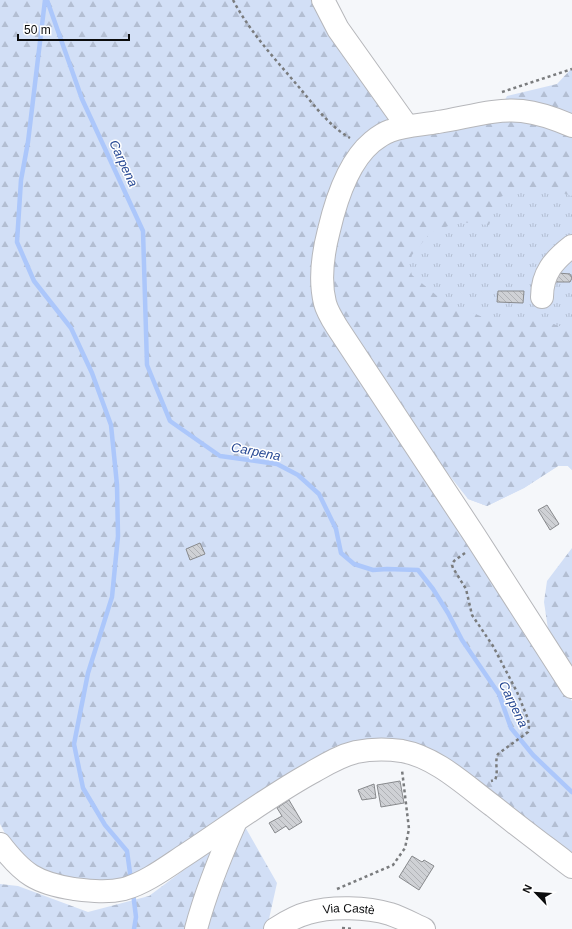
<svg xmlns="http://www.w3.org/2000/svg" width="572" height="929" viewBox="0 0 572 929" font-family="Helvetica,sans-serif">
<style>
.grass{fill:url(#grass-tufts)}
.forest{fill:url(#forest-firs)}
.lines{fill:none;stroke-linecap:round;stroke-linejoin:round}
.stream{stroke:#acc7fb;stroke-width:4.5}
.building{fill:url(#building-back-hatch);stroke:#888a8d}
.minor-casing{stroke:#b6b7bb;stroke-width:24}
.path{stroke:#7a7c7e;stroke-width:2.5;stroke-dasharray:3 3;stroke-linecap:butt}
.minor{stroke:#fff;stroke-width:22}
.labels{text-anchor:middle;stroke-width:3;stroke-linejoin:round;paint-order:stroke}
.street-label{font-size:12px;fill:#0b0c0d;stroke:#fff}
.water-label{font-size:13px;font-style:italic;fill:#274994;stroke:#fff}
</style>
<defs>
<pattern id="grass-tufts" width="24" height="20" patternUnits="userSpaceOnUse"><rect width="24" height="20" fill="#d2dff6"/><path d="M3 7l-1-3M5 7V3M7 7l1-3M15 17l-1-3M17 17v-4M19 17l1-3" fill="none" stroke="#b3bed2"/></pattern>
<pattern id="forest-firs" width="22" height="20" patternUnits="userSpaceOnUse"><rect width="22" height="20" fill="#d2dff6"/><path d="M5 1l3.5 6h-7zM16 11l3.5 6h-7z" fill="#b3bed2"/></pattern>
<pattern id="building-back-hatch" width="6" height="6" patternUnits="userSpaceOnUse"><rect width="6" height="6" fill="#cfd1d5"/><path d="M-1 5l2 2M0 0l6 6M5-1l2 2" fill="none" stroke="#b0b2b6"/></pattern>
</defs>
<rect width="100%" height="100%" fill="#f5f7fa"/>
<path class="grass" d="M572,137V470L568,466H558L524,488L487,506L468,499L342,220L356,182Z"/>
<path class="forest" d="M0,0H313L333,37L351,69L363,77L390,118L370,131L312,289L481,560L572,701V857L430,750L399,739L373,738L336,746L234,811L145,869L124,878L100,882L64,877L48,872L32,864L9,841L0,824Z
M572,68V117L505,100L507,96L557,84Z
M518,119L551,127L572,137V196L550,189L519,191L500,197L489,225L460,222L431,232L412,255L409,265L412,275L442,300L485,318H534L572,330V470L568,466H558L524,488L487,506L468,499L438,461L342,317L333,291L334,253L342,220L356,182L370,159L389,142L414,132Z
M572,548V665L548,629L544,602L547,581Z
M244,825L277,883L269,919L274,929H0V884L18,886L88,912L149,896Z"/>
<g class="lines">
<path class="stream" d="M45,0L28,142L21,180L17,242L34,281L71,328L92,373L111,425L117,485L118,536L112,597L88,673L74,744L83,788L105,825L127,851L131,880
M47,0L82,99L143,231L147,365L170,421L220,456L277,464L298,475L319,494L336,529L341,553L354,564L373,570L387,569L418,570L433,589L448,613L462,640L499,694L511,728L533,755L572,792
M133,893L136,917L134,929"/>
</g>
<path class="building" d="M558,273L570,274L572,278L570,282H555Z
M498,291H524L523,303L497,302Z
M547,505L559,524L550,530L538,510Z
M200,543L205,554L190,560L186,549Z
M400,781L404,803L381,807L377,785Z
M374,784L376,798L362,800L358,790Z
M289,800L302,822L289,830L286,826L275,833L269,823L282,816L277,808Z
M412,856L422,862L424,860L434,866L419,890L399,877Z"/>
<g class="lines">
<g class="minor-casing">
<g id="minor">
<path d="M323,0L338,29L407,126"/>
<path d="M572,126C556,119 540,113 522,111C495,108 465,118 438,122C422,125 406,125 390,131C384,133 377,138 372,142C348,162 336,200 329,230C323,253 319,279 325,303C327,311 332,319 337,327L475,536L572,687"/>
<path d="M542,297C542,273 554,260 572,246"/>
<path d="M0,844C23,874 36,883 74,889C91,891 107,893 124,889C145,883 164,869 182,857C225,829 266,798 311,773C325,765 339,756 356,752C371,749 387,749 402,751C436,757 466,786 493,806C519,827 546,847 572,867"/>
<path d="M196,929C206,891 220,857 236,821"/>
<path id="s1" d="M275,929C286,922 296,916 308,913C331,906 367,907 390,914C402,918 413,924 424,929"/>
</g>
</g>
<path class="path" d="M233,0C250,32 275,59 298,86C314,105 329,126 350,138
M502,92L572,69
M465,553L454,561L452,565L453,568L466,589L472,615L493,646L517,692L528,719L529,727L528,732L498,754C494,762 499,772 495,780L491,781
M337,889L393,865L405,848L409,829L402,770
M342,928L353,929"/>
<use href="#minor" class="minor"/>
</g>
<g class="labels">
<g class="street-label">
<text dy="4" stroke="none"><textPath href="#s1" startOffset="78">Via Castè</textPath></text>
</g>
<g class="water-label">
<text transform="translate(124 163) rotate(65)" y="5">Carpena</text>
<text transform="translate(256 451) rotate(11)" y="5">Carpena</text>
<text transform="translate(514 704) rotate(64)" y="5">Carpena</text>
</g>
</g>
<g transform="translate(536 893) rotate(295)" stroke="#ffffff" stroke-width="3" paint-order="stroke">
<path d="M0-3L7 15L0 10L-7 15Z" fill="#0b0c0d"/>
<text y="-6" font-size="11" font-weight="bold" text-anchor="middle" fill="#0b0c0d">N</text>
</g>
<path d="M18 34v6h111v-6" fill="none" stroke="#0b0c0d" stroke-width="2"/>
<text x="24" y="34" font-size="12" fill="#0b0c0d" stroke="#ffffff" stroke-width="3" paint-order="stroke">50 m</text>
</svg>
